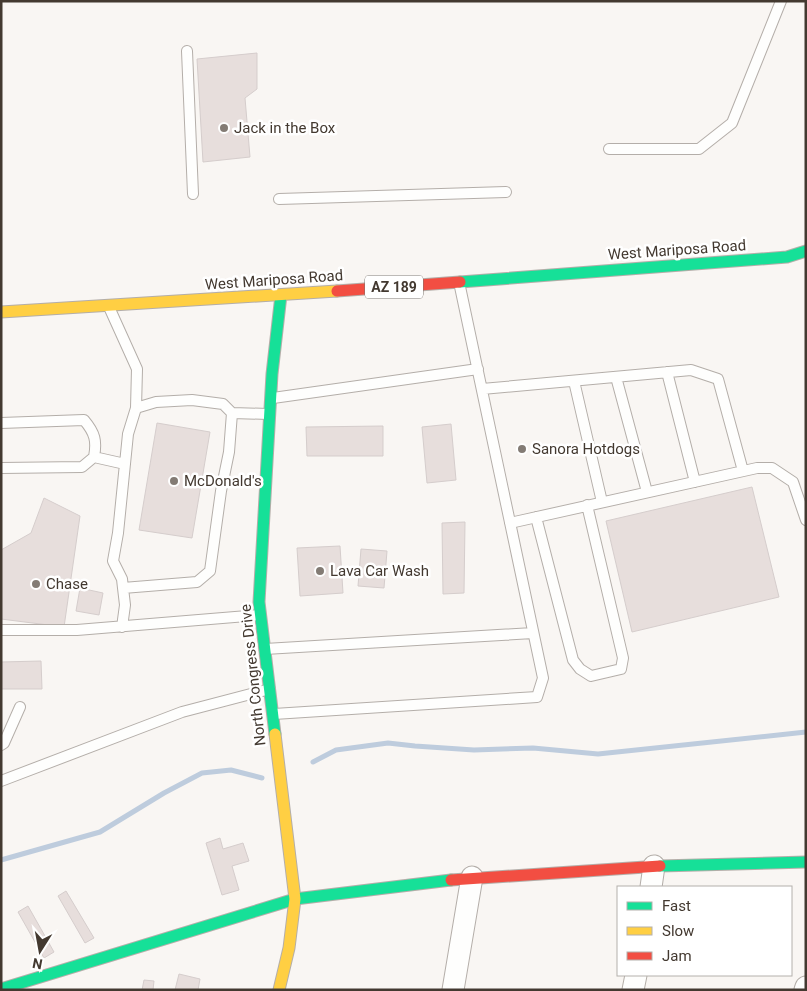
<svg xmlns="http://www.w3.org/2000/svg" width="807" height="991" viewBox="0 0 807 991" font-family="Roboto,sans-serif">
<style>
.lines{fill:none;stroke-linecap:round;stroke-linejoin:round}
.stream{stroke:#beccdd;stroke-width:5}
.building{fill:#e7dedc;stroke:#d5cdcc}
.lane-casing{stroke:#b4aea9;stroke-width:12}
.street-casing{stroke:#b4aea9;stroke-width:23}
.fast-casing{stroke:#b4aea9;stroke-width:13}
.slow-casing{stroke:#b4aea9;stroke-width:13}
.jam-casing{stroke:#b4aea9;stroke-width:13}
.lane{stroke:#fefefd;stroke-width:10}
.street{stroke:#fefefd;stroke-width:21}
.fast{stroke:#16e098;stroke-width:11}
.slow{stroke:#ffcf43;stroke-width:11}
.jam{stroke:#f24e42;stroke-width:11}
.poi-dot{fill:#837b74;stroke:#fff;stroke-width:2}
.labels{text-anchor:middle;stroke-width:5;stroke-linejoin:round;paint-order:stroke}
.shield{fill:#fff;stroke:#7b746e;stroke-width:1}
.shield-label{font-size:14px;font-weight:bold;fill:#433930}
.poi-label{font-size:15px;fill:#433930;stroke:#fff;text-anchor:start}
.street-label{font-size:15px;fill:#433930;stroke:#fff}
</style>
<rect width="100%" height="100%" fill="#f9f6f3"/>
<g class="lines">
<path class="stream" d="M313,762L336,750L388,743L415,746L474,750L533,748L598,754L806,732
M1,860L100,832L164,793L202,773L231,770L262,778"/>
</g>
<path class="building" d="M257,53V89L245,98L250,157L203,162L197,59Z
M157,423L210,432L192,538L139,530Z
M451,424L456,480L427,483L422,427Z
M383,426V456H307L306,427Z
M752,487L779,597L632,632L606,521Z
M44,498L80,516L64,627L1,619V550L31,533Z
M465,522L464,593L443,594L442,523Z
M340,546L343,593L300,596L297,548Z
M361,549L387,551L384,588L358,586Z
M80,588L103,593L99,615L76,611Z
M41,661L42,689H1V662Z
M220,838L223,849L243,843L249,861L232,866L239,890L222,895L206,843Z
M66,891L94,938L85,943L58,896Z
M28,906L54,952L44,958L18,912Z
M179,974L200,979L198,990H175Z
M144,980L154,981L153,990H142Z"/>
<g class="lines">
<g class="lane-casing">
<path id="lane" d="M187,51L193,194
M609,149H699L732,123L781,1
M279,199L506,192
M109,307L137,369L136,408
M667,372L695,482
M616,377L647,492
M574,381L602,502
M482,389L691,370L718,379L743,471
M273,398L478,369
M1,423L84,420C95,433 97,441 94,457L82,467L1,468
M94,457L125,464
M536,517L573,660L580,669L591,676L621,669L623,658L587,505
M510,523L757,468H772L793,482L806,520
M123,588L197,582L210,571L221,491L229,452L232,413
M122,627L125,605L123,588L122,579L113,561L118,533L128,434L136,408L156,402L192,400L223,404L232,413L268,414
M1,630H77L260,615
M265,649L533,633
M274,714L537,697L543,678L459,282
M1,745L4,743L20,707
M1,781L182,712L270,689"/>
</g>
<g class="street-casing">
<path id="street" d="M651,887L654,866
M453,990L472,877
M633,990L636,975
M805,990L806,987"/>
</g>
<g class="fast-casing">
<path id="fast" d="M460,282L787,257L806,251
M275,734L259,602L272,374L281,295
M660,866L806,862
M1,989L295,899L451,880"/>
</g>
<g class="slow-casing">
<path id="slow" d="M1,312L337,291
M275,734L295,899L289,948L279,990"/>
</g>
<g class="jam-casing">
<path id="jam" d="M337,291L460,282
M451,880L660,866"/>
</g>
<use href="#lane" class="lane"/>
<use href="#street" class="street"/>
<use href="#fast" class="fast"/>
<use href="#slow" class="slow"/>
<use href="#jam" class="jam"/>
</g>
<g class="poi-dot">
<circle cx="224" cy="128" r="5"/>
<circle cx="522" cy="449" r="5"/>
<circle cx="174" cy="481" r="5"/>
<circle cx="320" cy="571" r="5"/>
<circle cx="36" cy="584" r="5"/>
</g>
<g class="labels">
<rect class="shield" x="365" y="275.5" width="58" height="23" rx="4"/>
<g class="shield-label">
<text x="394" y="292">AZ 189</text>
</g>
<g class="poi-label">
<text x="234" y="133">Jack in the Box</text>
<text x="532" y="454">Sanora Hotdogs</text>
<text x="184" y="486">McDonald's</text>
<text x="330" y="576">Lava Car Wash</text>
<text x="46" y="589">Chase</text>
</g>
<g class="street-label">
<text transform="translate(677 250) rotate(-4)" y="5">West Mariposa Road</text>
<text transform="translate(274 280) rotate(-4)" y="5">West Mariposa Road</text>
<text transform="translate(253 675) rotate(-96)" y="5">North Congress Drive</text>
</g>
</g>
<rect width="807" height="991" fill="none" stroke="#433930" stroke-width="5"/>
<rect x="617" y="886" width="175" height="90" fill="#ffffff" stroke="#b4b0ac"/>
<rect x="627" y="902" width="25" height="8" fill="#16e098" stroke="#b4b0ac"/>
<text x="662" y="911" font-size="15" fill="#433930">Fast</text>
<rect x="627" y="927" width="25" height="8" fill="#ffcf43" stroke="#b4b0ac"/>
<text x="662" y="936" font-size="15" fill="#433930">Slow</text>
<rect x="627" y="952" width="25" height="8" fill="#f24e42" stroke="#b4b0ac"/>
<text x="662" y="961" font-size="15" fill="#433930">Jam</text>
<g transform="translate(40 951) rotate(191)" stroke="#ffffff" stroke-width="4" paint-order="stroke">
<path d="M0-4L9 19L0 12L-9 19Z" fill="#433930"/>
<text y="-8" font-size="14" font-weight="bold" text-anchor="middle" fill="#433930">N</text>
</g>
</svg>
